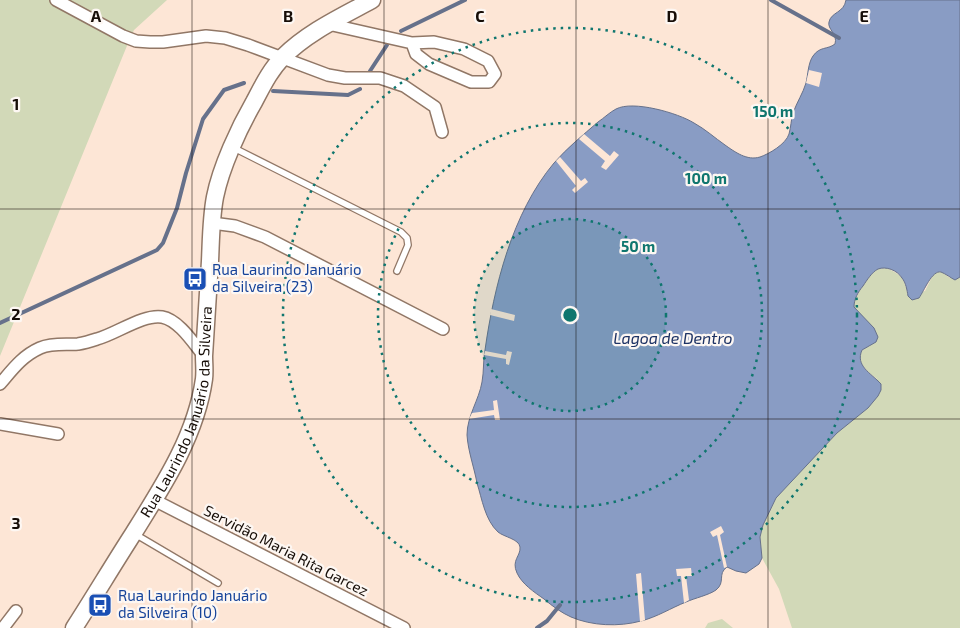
<svg xmlns="http://www.w3.org/2000/svg" width="960" height="628" viewBox="0 0 960 628" font-family="'Exo 2',sans-serif">
<style>
.green{fill:#d2d9b8}
.water{fill:#899cc4;stroke:#66718b}
.pier{fill:#fde6d6}
.lines{fill:none;stroke-linecap:round;stroke-linejoin:round}
.stream{stroke:#66718b;stroke-width:4}
.lane-casing{stroke:#917766;stroke-width:8}
.street-casing{stroke:#917766;stroke-width:14}
.secondary-casing{stroke:#917766;stroke-width:19}
.lane{stroke:#fff;stroke-width:5.5}
.street{stroke:#fff;stroke-width:11}
.secondary{stroke:#fff;stroke-width:16}
.grid{fill:none;stroke:#160d07;stroke-width:1;stroke-opacity:0.55}
.ring{fill:none;stroke:#0f766e;stroke-width:2.5;stroke-dasharray:2.5 5}
.labels{text-anchor:middle;stroke-width:4.5;stroke-linejoin:round;paint-order:stroke}
.transit-label{font-size:15px;fill:#164399;stroke:#fdf7f3;text-anchor:start}
.street-label{font-size:15px;fill:#160d07;stroke:#fdf7f3}
.water-label{font-size:16px;font-style:italic;fill:#1d3264;stroke:#fdf7f3}
.grid-label{font-size:16px;text-anchor:middle;font-weight:bold;fill:#160d07;stroke:#fdf7f3;stroke-width:4.5;stroke-linejoin:round;paint-order:stroke}
.centre{fill:#0f766e;stroke:#fdf7f3;stroke-width:2.5}
.ring-label{font-size:15px;text-anchor:middle;font-weight:bold;fill:#0f766e;stroke:#fdf7f3;stroke-width:4.5;stroke-linejoin:round;paint-order:stroke}
</style>
<rect width="100%" height="100%" fill="#fde6d6"/>
<path class="green" d="M0,0H167L134,30L131,36L0,356Z
M886,268C902,274 905,280 908,296L925,291L933,275L938,272H942L950,278H959L960,277V628H792L779,589L762,558L760,537L763,525L776,498L797,475L837,433L868,408L877,379C866,371 848,354 870,346L858,312L854,307V302L860,290L870,276L877,269Z
M722,619L733,628H705L708,623Z"/>
<path class="water" d="M846,0H960V277L955,280C951,278 946,274 941,272C932,270 924,291 919,298L912,300L908,296C907,290 906,283 902,278C897,270 886,266 878,269C872,272 867,280 863,286C858,292 854,299 854,307L874,328L878,337L876,342L862,350C855,366 871,373 881,384V390L878,396L868,408L837,433L776,498L763,525L760,537L762,558L759,564L746,573L736,571L727,567C717,574 726,582 716,590C709,595 695,598 686,602C671,608 657,617 641,621C619,627 592,626 571,617C562,613 552,606 544,599C534,592 522,584 517,573C511,560 521,556 520,547C519,539 504,537 498,532C485,520 482,499 477,483C474,467 468,451 467,435C467,416 479,400 482,382C484,371 483,361 485,350C494,287 512,213 554,163C567,148 583,135 598,122C604,118 610,112 616,109C633,100 678,113 694,123C705,129 715,138 725,145C735,152 747,161 760,157C769,154 786,144 789,134C791,127 791,120 793,113C797,102 803,93 806,83C808,75 808,63 813,56C820,46 827,50 835,44C838,34 827,29 829,22C831,12 844,13 846,0Z"/>
<path class="pier" d="M809,70L822,73L819,87L806,83Z
M584,134L610,156L614,151L619,155L606,170L601,167L605,161L579,139Z
M560,157L581,181L585,178L588,182L575,193L572,190L576,186L556,161Z
M491,309L515,315L514,321L490,315Z
M485,351L506,355L507,351L512,352L509,365L506,364V359L484,355Z
M497,400L500,420H495L494,415L469,419L472,413L494,410L493,401Z
M721,526L724,532L720,535L727,567L724,568L717,535L713,537L710,532Z
M691,568L692,576H686L689,600L684,603L681,576H677L676,569Z
M641,573L645,620L640,622L636,574Z"/>
<g class="lines">
<path class="stream" d="M771,0L839,38
M401,31L465,0
M370,71L387,45
M273,91L348,95L360,89
M0,323L157,250L163,243L177,208L186,173L203,119L224,90L244,83
M537,628L547,621L560,605"/>
<g class="lane-casing">
<path id="lane" d="M234,148L401,232L407,238L408,245L397,271
M135,534L218,583"/>
</g>
<g class="street-casing">
<path id="street" d="M56,0L123,36L136,41L150,42H163L206,36L225,38L248,45L328,75L345,78H380L404,86L435,107L442,132
M328,24L412,43L434,42L464,49L488,61L495,74L489,82H471L429,64L416,54L412,43
M212,223L235,226L265,237L443,329
M0,384C12,370 22,356 40,348C52,343 65,345 78,344C84,343 91,341 97,339C116,334 143,314 162,317C179,320 194,344 204,356
M0,424L58,434
M154,500L404,628
M3,628L16,611"/>
</g>
<g class="secondary-casing">
<g id="secondary">
<path id="s1" d="M74,628C94,597 113,565 133,534C163,486 196,436 204,379C205,371 204,363 204,356C206,324 208,293 210,261C211,240 211,218 215,197C221,167 239,128 254,102C262,87 270,70 283,57C308,32 341,17 372,0"/>
</g>
</g>
<use href="#lane" class="lane"/>
<use href="#street" class="street"/>
<use href="#secondary" class="secondary"/>
</g>
<path class="grid" d="M192,0V628M384,0V628M576,0V628M768,0V628M0,209H960M0,419H960"/>
<circle cx="570" cy="315" r="96" fill="#0f766e" fill-opacity=".12"/>
<g class="ring">
<circle cx="570" cy="315" r="96"/>
<circle cx="570" cy="315" r="192"/>
<circle cx="570" cy="315" r="287"/>
</g>
<defs>
<g id="bus-square" transform="scale(1.25)"><rect x="-9" y="-9" width="18" height="18" rx="4" fill="#1a4fb4" stroke="#fdf7f3"/><path d="M-5-6H5V4H4V6H2V4H-2V6H-4V4H-5ZM-3.5-4V0h7V-4ZM-3.5 1.2v1.5H-2V1.2ZM2 1.2v1.5H3.5V1.2Z" fill="#fff"/></g>
</defs>
<g fill-rule="evenodd">
<use href="#bus-square" x="195" y="279"/>
<use href="#bus-square" x="100" y="605"/>
</g>
<g class="labels">
<g class="transit-label">
<text x="212" y="275">Rua Laurindo Januário<tspan x="212" dy="17">da Silveira (23)</tspan></text>
<text x="118" y="601">Rua Laurindo Januário<tspan x="118" dy="17">da Silveira (10)</tspan></text>
</g>
<g class="street-label">
<text dy="5" stroke="none"><textPath href="#s1" startOffset="244">Rua Laurindo Januário da Silveira</textPath></text>
<text transform="translate(286 551) rotate(27)" y="5">Servidão Maria Rita Garcez</text>
</g>
<g class="water-label">
<text x="673" y="344">Lagoa de Dentro</text>
</g>
</g>
<g class="grid-label">
<text x="96" y="22">A</text>
<text x="288" y="22">B</text>
<text x="480" y="22">C</text>
<text x="672" y="22">D</text>
<text x="864" y="22">E</text>
<text x="16" y="110">1</text>
<text x="16" y="320">2</text>
<text x="16" y="529">3</text>
</g>
<circle cx="570" cy="315" r="8" class="centre"/>
<g class="ring-label">
<text x="773" y="117">150 m</text>
<text x="706" y="184">100 m</text>
<text x="638" y="252">50 m</text>
</g>
</svg>
